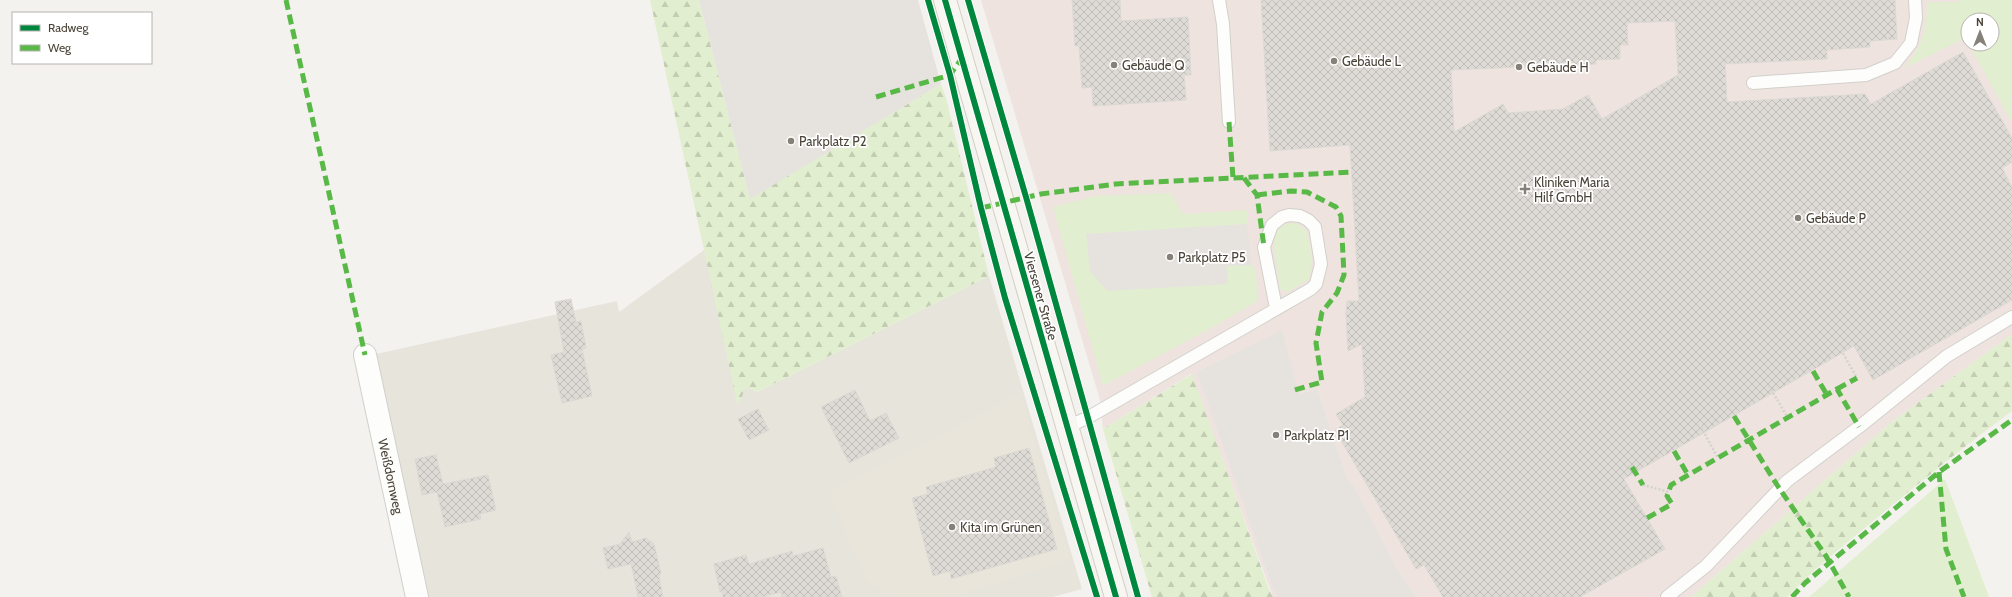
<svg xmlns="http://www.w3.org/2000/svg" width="2012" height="597" viewBox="0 0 2012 597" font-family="Cabin,sans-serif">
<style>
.residential{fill:#e7e4dc}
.education{fill:#eae5da}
.medical{fill:#eee3df;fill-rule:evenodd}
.grass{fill:#e1eecf}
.forest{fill:url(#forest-firs)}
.parking{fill:#e6e3df}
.building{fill:url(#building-cross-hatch);stroke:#dcd9d4;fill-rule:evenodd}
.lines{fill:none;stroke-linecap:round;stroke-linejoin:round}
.service-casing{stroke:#d2d0cb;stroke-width:14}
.minor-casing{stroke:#d2d0cb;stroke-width:24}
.secondary-casing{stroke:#d3cfc5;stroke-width:24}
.path{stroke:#d3d2cc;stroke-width:2.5;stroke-dasharray:2 2;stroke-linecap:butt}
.service{stroke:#fdfdfc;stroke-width:12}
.minor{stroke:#fdfdfc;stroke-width:22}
.secondary{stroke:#f7f6f1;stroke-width:22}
.quiet{stroke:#58b947;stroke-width:5;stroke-dasharray:10 5;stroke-linecap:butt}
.cycleway-casing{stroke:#fff;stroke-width:8}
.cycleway{stroke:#00873e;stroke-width:6}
.poi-dot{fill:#868178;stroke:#fff;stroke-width:1.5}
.labels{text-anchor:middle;stroke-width:3.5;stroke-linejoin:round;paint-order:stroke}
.poi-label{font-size:13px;fill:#4b4439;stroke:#fff;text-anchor:start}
.street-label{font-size:13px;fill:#4b4439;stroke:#fff}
</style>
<defs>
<pattern id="forest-firs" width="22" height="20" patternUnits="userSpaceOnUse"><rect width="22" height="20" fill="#e1eecf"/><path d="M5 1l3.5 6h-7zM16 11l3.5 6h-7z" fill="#c3cdb2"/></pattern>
<pattern id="building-cross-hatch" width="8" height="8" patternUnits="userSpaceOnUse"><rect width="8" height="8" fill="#dedbd6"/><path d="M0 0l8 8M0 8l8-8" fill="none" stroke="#c0bdb8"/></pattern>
</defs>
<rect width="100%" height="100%" fill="#f4f2ee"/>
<path class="residential" d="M704,250L740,398L746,387L757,392L989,276L1082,589L1053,597H411L358,358L617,301L619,312Z"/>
<path class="education" d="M1020,393L1070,560L951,597H888L866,578L828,493Z"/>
<path class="medical" d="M981,0H2012V334L1893,421L1691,597H1273L1191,374L1103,429L1100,400ZM1968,20H1992V44H1968Z"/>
<path class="grass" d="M1959,0H2012V123L1969,44H1992V20H1968V43L1965,38L1905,68C1922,45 1927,32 1927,2H1959Z
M1171,193L1183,214L1248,210L1247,224L1086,234L1228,284L1226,266L1252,265L1256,272L1258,301L1211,328L1103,386L1053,207L1095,196Z
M1296,223L1306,230C1311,246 1313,262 1309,279L1288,292L1280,289L1274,249L1275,233L1284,224Z
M1945,479L1989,597H1809Z"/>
<path class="forest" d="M650,0H699L750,198L941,84L946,98L989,276L757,392L746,387L740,401L737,403Z
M2012,334V411C1970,442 1930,474 1890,507C1855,536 1819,564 1787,597H1691L1893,421Z
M1192,374L1270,592L1273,597H1152L1103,429Z"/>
<path class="parking" d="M699,0H918L941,84L750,199Z
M1247,224L1252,265L1227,266L1228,284L1107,291L1090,271L1086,234Z
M1282,330L1299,395L1317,389L1346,476L1354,487L1397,569L1415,597H1278L1273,588L1197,372Z"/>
<path class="building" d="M1072,0H1120L1121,21L1188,17L1191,75H1184L1186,100L1093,106L1092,87L1082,88L1079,46H1075Z
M1261,0H1895L1897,39L1870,41V47L1827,50V59L1725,64L1727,102L1865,94L1871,104L1963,52L2012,138V162L2002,168L2012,187V300L1873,380L1854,346L1624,479L1665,549L1580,597H1443L1424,565L1416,569L1335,430L1343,425L1336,414L1365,397L1362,344L1348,351L1346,313L1347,301H1359L1350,145L1270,151ZM1675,21L1678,75L1602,119L1588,95L1563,109L1508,113L1503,104L1454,132L1451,70L1596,64V60L1620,59V45H1628L1627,23Z
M571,299L576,322L581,321L586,348L582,349L592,396L562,403L551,355L564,352L555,302Z
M855,390L870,421L886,413L899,438L849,463L821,407Z
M758,409L769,430L749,440L738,419Z
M1029,448L1057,549L951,579L950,571L933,576L912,498L928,494L926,487L996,467L994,458Z
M436,455L443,484L488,475L496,510L480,514L481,519L445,527L437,492L422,495L415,459Z
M629,532L632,542L646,538L654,544L661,573L659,576L663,597H638L631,564L608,569L603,548L620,544Z
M823,548L831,577L836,576L842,597H782L781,592L762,597H723L722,592H720L714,564L746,555L749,564L792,551L793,556Z"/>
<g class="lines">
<g class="service-casing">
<path id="service" d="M1219,0L1223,24L1229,122
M1753,83L1866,75L1895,63L1911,43L1916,18L1915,0
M1067,427L1087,418L1311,289L1316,284L1321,264L1315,227L1308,220L1300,216L1289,215L1282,217L1272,225L1264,247L1276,308
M1667,597L1706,566L1787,481L1859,427L1947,356L2012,317"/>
</g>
<g class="minor-casing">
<g id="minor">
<path id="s1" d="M365,355L417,597"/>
</g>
</g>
<g class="secondary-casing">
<path id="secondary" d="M945,0L1116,597"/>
</g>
<path class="path" d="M1841,350L1857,378
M1769,386L1788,418
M1701,427L1718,458
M1643,485L1669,492"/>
<use href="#service" class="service"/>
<use href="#minor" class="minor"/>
<use href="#secondary" class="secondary"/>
<path class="quiet" d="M286,0L365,355
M876,97L950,75L962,58
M1229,122L1233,178
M1244,178L1257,195L1264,247
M1257,195L1291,191L1307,192L1336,207L1341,216L1344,275L1337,293L1322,312L1316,343L1322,382L1291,391
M981,208L1041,194L1116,184L1351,172
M1813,371L1827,395
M1837,389L1857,378
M1734,416L1779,488L1826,556L1849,597
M1674,451L1688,475
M1632,467L1643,485
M1939,472L1946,549L1964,597
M1647,518L1672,504L1667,496L1671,485L1837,389L1859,427
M1792,597L1805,583L1939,472L2012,420"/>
<g class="cycleway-casing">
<path id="cycleway" d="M928,0L950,75L981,208L1005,298L1097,597
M945,0L1116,597
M968,0L1026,197L1138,597"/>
</g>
<use href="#cycleway" class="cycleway"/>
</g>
<g class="poi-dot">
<circle cx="1334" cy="61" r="4"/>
<circle cx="1114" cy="65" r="4"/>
<circle cx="1519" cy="67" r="4"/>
<circle cx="791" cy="141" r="4"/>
<path d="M1523 183h4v4h4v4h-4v4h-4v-4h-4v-4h4z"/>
<circle cx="1798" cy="218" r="4"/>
<circle cx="1170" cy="257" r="4"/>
<circle cx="1276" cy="435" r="4"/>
<circle cx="952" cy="527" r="4"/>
</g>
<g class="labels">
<g class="poi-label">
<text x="1342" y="66">Gebäude L</text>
<text x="1122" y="70">Gebäude Q</text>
<text x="1527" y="72">Gebäude H</text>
<text x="799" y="146">Parkplatz P2</text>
<text x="1534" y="187">Kliniken Maria<tspan x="1534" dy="15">Hilf GmbH</tspan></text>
<text x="1806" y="223">Gebäude P</text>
<text x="1178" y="262">Parkplatz P5</text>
<text x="1284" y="440">Parkplatz P1</text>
<text x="960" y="532">Kita im Grünen</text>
</g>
<g class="street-label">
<text transform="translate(1041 296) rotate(74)" y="5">Viersener Straße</text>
<text dy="5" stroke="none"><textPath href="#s1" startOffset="124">Weißdornweg</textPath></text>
</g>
</g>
<rect x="12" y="12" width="140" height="52" fill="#ffffff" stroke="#b7b4b0"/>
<rect x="20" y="25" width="20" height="6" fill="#00873e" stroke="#b7b4b0"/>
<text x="48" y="32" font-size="12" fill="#4b4439">Radweg</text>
<rect x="20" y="45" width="20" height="6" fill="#58b947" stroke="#b7b4b0"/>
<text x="48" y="52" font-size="12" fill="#4b4439">Weg</text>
<g transform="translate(1980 32)"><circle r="19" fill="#ffffff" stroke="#b7b4b0"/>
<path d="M0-3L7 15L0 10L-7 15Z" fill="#868178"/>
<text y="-6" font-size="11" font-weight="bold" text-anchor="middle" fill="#4b4439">N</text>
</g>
</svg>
